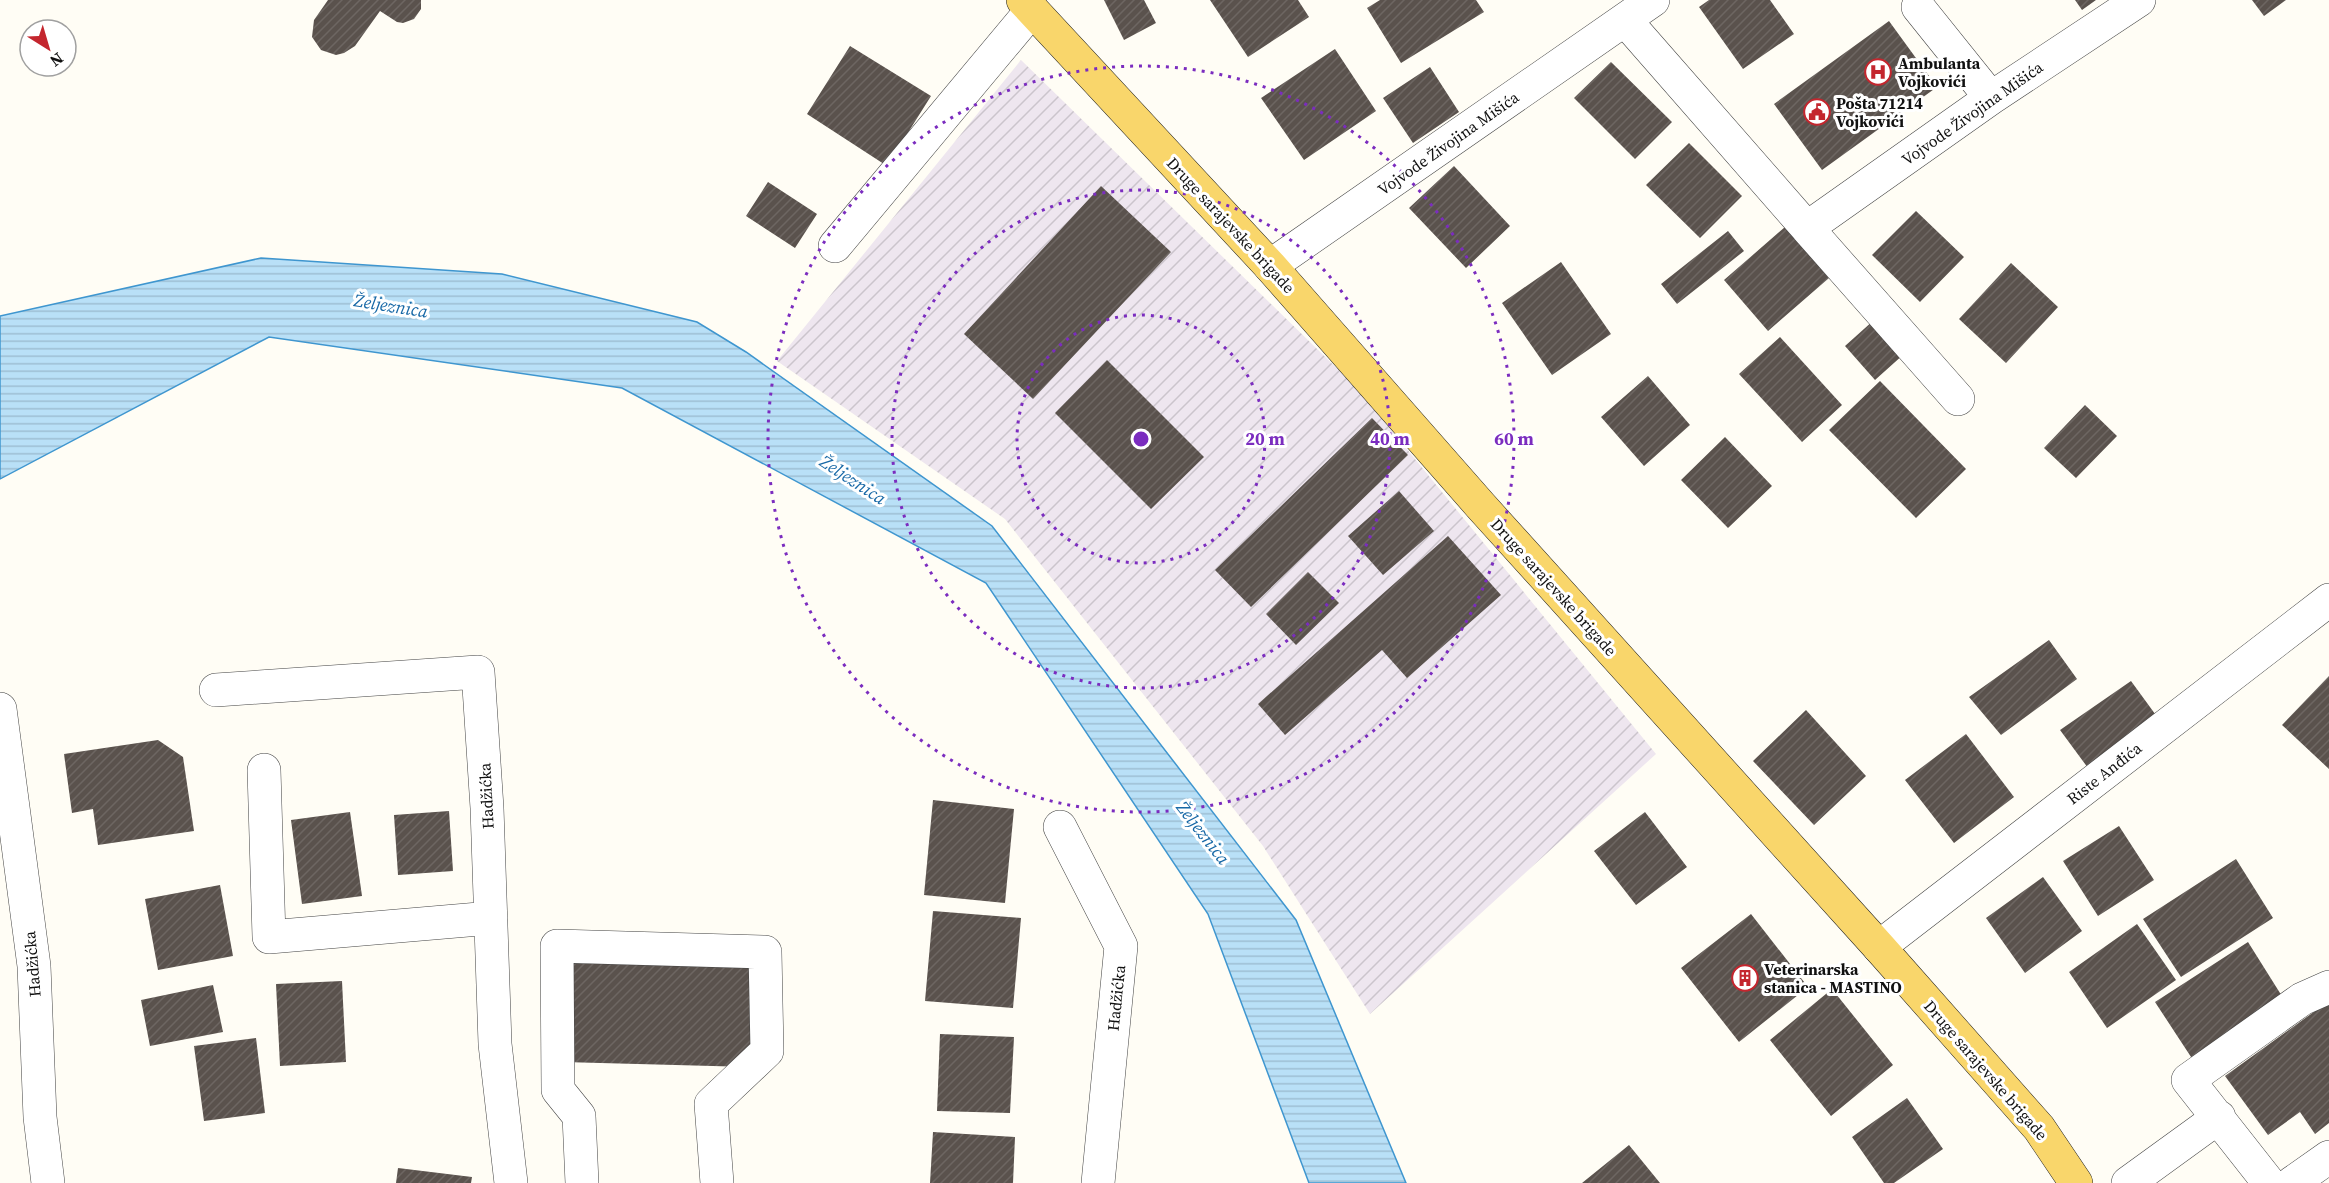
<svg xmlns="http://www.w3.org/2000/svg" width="2329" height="1183" viewBox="0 0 2329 1183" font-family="'Source Serif 4',serif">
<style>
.industrial{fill:url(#industrial-furrows)}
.water{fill:url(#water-rules);stroke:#3f96cf;stroke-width:1.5}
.building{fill:url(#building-hatch)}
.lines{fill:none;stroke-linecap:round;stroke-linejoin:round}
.minor-casing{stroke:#444;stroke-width:34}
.major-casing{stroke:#222;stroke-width:34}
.minor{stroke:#fff;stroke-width:33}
.major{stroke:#f9d66b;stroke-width:33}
.ring{fill:none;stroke:#7b2cbf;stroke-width:3;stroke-dasharray:3 6}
.labels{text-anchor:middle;stroke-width:6;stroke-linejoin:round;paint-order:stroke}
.poi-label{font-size:16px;font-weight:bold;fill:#111;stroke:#fff;text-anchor:start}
.street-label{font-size:16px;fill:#111;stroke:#fff}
.water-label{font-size:18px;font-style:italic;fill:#1768a6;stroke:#fff}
.centre{fill:#7b2cbf;stroke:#fff;stroke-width:3}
.ring-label{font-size:18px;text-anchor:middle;font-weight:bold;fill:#7b2cbf;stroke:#fff;stroke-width:6;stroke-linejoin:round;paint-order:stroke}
</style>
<defs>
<pattern id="industrial-furrows" width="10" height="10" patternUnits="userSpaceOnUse" patternTransform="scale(1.5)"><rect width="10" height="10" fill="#eee6ef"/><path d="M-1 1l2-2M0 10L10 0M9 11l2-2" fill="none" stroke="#cbc4cc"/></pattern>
<pattern id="water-rules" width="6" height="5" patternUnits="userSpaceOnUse" patternTransform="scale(1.5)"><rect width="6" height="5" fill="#b9e0f7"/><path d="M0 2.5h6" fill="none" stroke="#9ebfd3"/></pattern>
<pattern id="building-hatch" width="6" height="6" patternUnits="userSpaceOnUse" patternTransform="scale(1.5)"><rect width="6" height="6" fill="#5a524d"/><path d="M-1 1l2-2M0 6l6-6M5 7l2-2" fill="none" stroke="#6d6662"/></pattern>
</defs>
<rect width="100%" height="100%" fill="#fffdf5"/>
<path class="industrial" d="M1021,60L1357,388L1656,754L1370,1014L1263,846L1005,519L777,361Z"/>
<path class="water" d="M261,258L502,274L697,322L746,352L992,526L1296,920L1406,1183H1309L1208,914L986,583L622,388L269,337L0,479V316Z"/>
<path class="building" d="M328,0H421V9L414,19L403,23L397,22L380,11L355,46L344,53L336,55L321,50L312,37L314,20Z
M1104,0H1144L1156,23L1124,40Z
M1210,0H1298L1309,17L1248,57Z
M1380,0H1476L1484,12L1401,63L1367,8Z
M1709,0H1770L1794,34L1743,69L1699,7Z
M2075,0H2096L2082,10Z
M2252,0H2286L2264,16Z
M1889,21L1937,87L1822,170L1774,104Z
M850,46L931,96L887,166L807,114Z
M1335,49L1376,111L1304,160L1261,98Z
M1611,62L1672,122L1635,159L1574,98Z
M1430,67L1459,112L1413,143L1383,98Z
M1689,143L1742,196L1700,238L1646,185Z
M1454,166L1510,226L1466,268L1409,208Z
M768,182L817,214L795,248L746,216Z
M1101,186L1171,252L1033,399L964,334Z
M1916,211L1964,257L1920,302L1872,255Z
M1785,227L1829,278L1768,331L1724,280Z
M1728,231L1744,251L1677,304L1661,284Z
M1561,262L1611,334L1552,375L1502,303Z
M2011,263L2058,307L2006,363L1959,319Z
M1874,320L1904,354L1875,380L1845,346Z
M1780,337L1842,405L1802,442L1739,374Z
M1107,360L1204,457L1151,509L1055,413Z
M1648,376L1690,425L1644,466L1601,417Z
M1880,381L1966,469L1916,518L1829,430Z
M2085,405L2117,436L2076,478L2044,448Z
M1372,418L1408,455L1251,607L1215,570Z
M1725,437L1772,486L1728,528L1681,480Z
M1399,491L1434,531L1383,575L1348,536Z
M1448,536L1501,595L1407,678L1382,650L1285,735L1258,704Z
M1308,572L1339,603L1296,645L1266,614Z
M2049,640L2077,679L2001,735L1969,697Z
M2329,676V769L2282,725Z
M2131,681L2158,718L2088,768L2060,730Z
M1806,710L1866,776L1814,825L1753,761Z
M1966,734L2014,797L1954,843L1905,780Z
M158,740L183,757L194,831L98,845L93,809L72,813L64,754Z
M933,800L1014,809L1005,903L924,895Z
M449,811L453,871L398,875L394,815Z
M350,812L362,896L302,904L291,820Z
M1645,812L1687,867L1636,905L1594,851Z
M2119,826L2154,880L2098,916L2063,861Z
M2236,859L2273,918L2181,977L2143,919Z
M2043,877L2082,931L2025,973L1986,918Z
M220,885L233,956L158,970L145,899Z
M933,911L1021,918L1013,1008L925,1001Z
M1751,914L1808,987L1739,1042L1681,968Z
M2137,924L2176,980L2107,1028L2069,972Z
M2248,942L2285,1001L2193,1060L2155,1002Z
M565,963L752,967L750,1067L563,1062Z
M342,981L346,1062L280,1066L276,984Z
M213,985L223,1032L150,1046L141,1000Z
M1832,989L1893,1065L1831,1116L1770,1040Z
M2329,1001V1123L2315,1134L2300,1112L2268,1135L2225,1076Z
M940,1034L1014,1037L1010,1113L937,1111Z
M256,1038L265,1113L204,1121L194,1046Z
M1907,1098L1943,1149L1894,1183H1884L1852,1137Z
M933,1132L1015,1137L1013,1183H930Z
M1629,1145L1660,1183H1582Z
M398,1168L472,1177L471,1183H396Z"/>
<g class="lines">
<g class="minor-casing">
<path id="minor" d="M1918,7L1991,98
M1625,20L1807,228L1991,98L2139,0
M1807,228L1958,399
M835,246L1032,10
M1270,266L1653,0
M216,690L478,672L487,808L495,1044L511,1183
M0,709L34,966L40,1117L48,1183
M264,770L269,937L491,918
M1060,827L1121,946L1098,1183
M1879,947L2329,600
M582,1183L579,1116L558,1090L557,946L765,952L767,1051L711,1104L717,1183
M2128,1183L2219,1117
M2269,1183L2188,1080L2302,999L2329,987
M2292,1183L2329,1157"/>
</g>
<g class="major-casing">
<path id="major" d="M1023,0L1270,266L1480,505L1879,947L2039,1128L2076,1183"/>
</g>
<use href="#minor" class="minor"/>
<use href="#major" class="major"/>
</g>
<g class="ring">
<circle cx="1141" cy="439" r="124"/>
<circle cx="1141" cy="439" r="249"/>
<circle cx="1141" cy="439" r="373"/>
</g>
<defs>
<g id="hospital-ring" transform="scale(1.35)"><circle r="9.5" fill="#fff" stroke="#c4262e" stroke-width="1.5"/><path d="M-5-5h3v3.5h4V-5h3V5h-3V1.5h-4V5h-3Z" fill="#c4262e"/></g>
<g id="civic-ring" transform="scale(1.35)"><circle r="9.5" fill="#fff" stroke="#c4262e" stroke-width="1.5"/><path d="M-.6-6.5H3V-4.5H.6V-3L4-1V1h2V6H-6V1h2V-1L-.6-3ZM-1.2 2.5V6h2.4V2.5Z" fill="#c4262e"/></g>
<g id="building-ring" transform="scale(1.35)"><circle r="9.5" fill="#fff" stroke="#c4262e" stroke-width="1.5"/><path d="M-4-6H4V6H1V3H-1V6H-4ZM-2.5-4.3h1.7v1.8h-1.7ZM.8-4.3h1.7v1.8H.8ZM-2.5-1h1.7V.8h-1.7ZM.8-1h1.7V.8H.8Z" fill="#c4262e"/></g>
</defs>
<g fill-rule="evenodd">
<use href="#hospital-ring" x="1878" y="72"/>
<use href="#civic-ring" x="1817" y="112"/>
<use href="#building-ring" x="1745" y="978"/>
</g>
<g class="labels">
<g class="poi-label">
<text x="1898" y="69">Ambulanta<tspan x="1898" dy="18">Vojkovići</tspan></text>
<text x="1836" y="109">Pošta 71214<tspan x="1836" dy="18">Vojkovići</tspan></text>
<text x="1764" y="975">Veterinarska<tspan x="1764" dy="18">stanica - MASTINO</tspan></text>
</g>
<g class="street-label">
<text transform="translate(1972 113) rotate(-35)" y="6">Vojvode Živojina Mišića</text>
<text transform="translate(1448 143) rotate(-35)" y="6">Vojvode Živojina Mišića</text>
<text transform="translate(1231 225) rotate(47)" y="6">Druge sarajevske brigade</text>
<text transform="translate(1554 587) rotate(48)" y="6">Druge sarajevske brigade</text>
<text transform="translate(2104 773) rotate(-38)" y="6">Riste Anđića</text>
<text transform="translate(486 796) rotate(-93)" y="6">Hadžićka</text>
<text transform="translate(32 964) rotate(-95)" y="6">Hadžićka</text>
<text transform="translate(1116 998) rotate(-84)" y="6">Hadžićka</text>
<text transform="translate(1986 1070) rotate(49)" y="6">Druge sarajevske brigade</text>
</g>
<g class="water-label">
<text transform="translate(391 306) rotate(9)" y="6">Željeznica</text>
<text transform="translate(853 480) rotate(33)" y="6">Željeznica</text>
<text transform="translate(1203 833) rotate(52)" y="6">Željeznica</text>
</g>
</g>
<circle cx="1141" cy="439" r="9" class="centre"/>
<g class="ring-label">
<text x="1265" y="445">20 m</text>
<text x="1390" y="445">40 m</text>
<text x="1514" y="445">60 m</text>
</g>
<g transform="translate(48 48) rotate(143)"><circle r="28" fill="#ffffff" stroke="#a0a0a0" stroke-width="1.5"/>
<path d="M0-4.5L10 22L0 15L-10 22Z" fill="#c4262e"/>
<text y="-9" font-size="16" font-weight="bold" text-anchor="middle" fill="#111111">N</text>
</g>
</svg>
